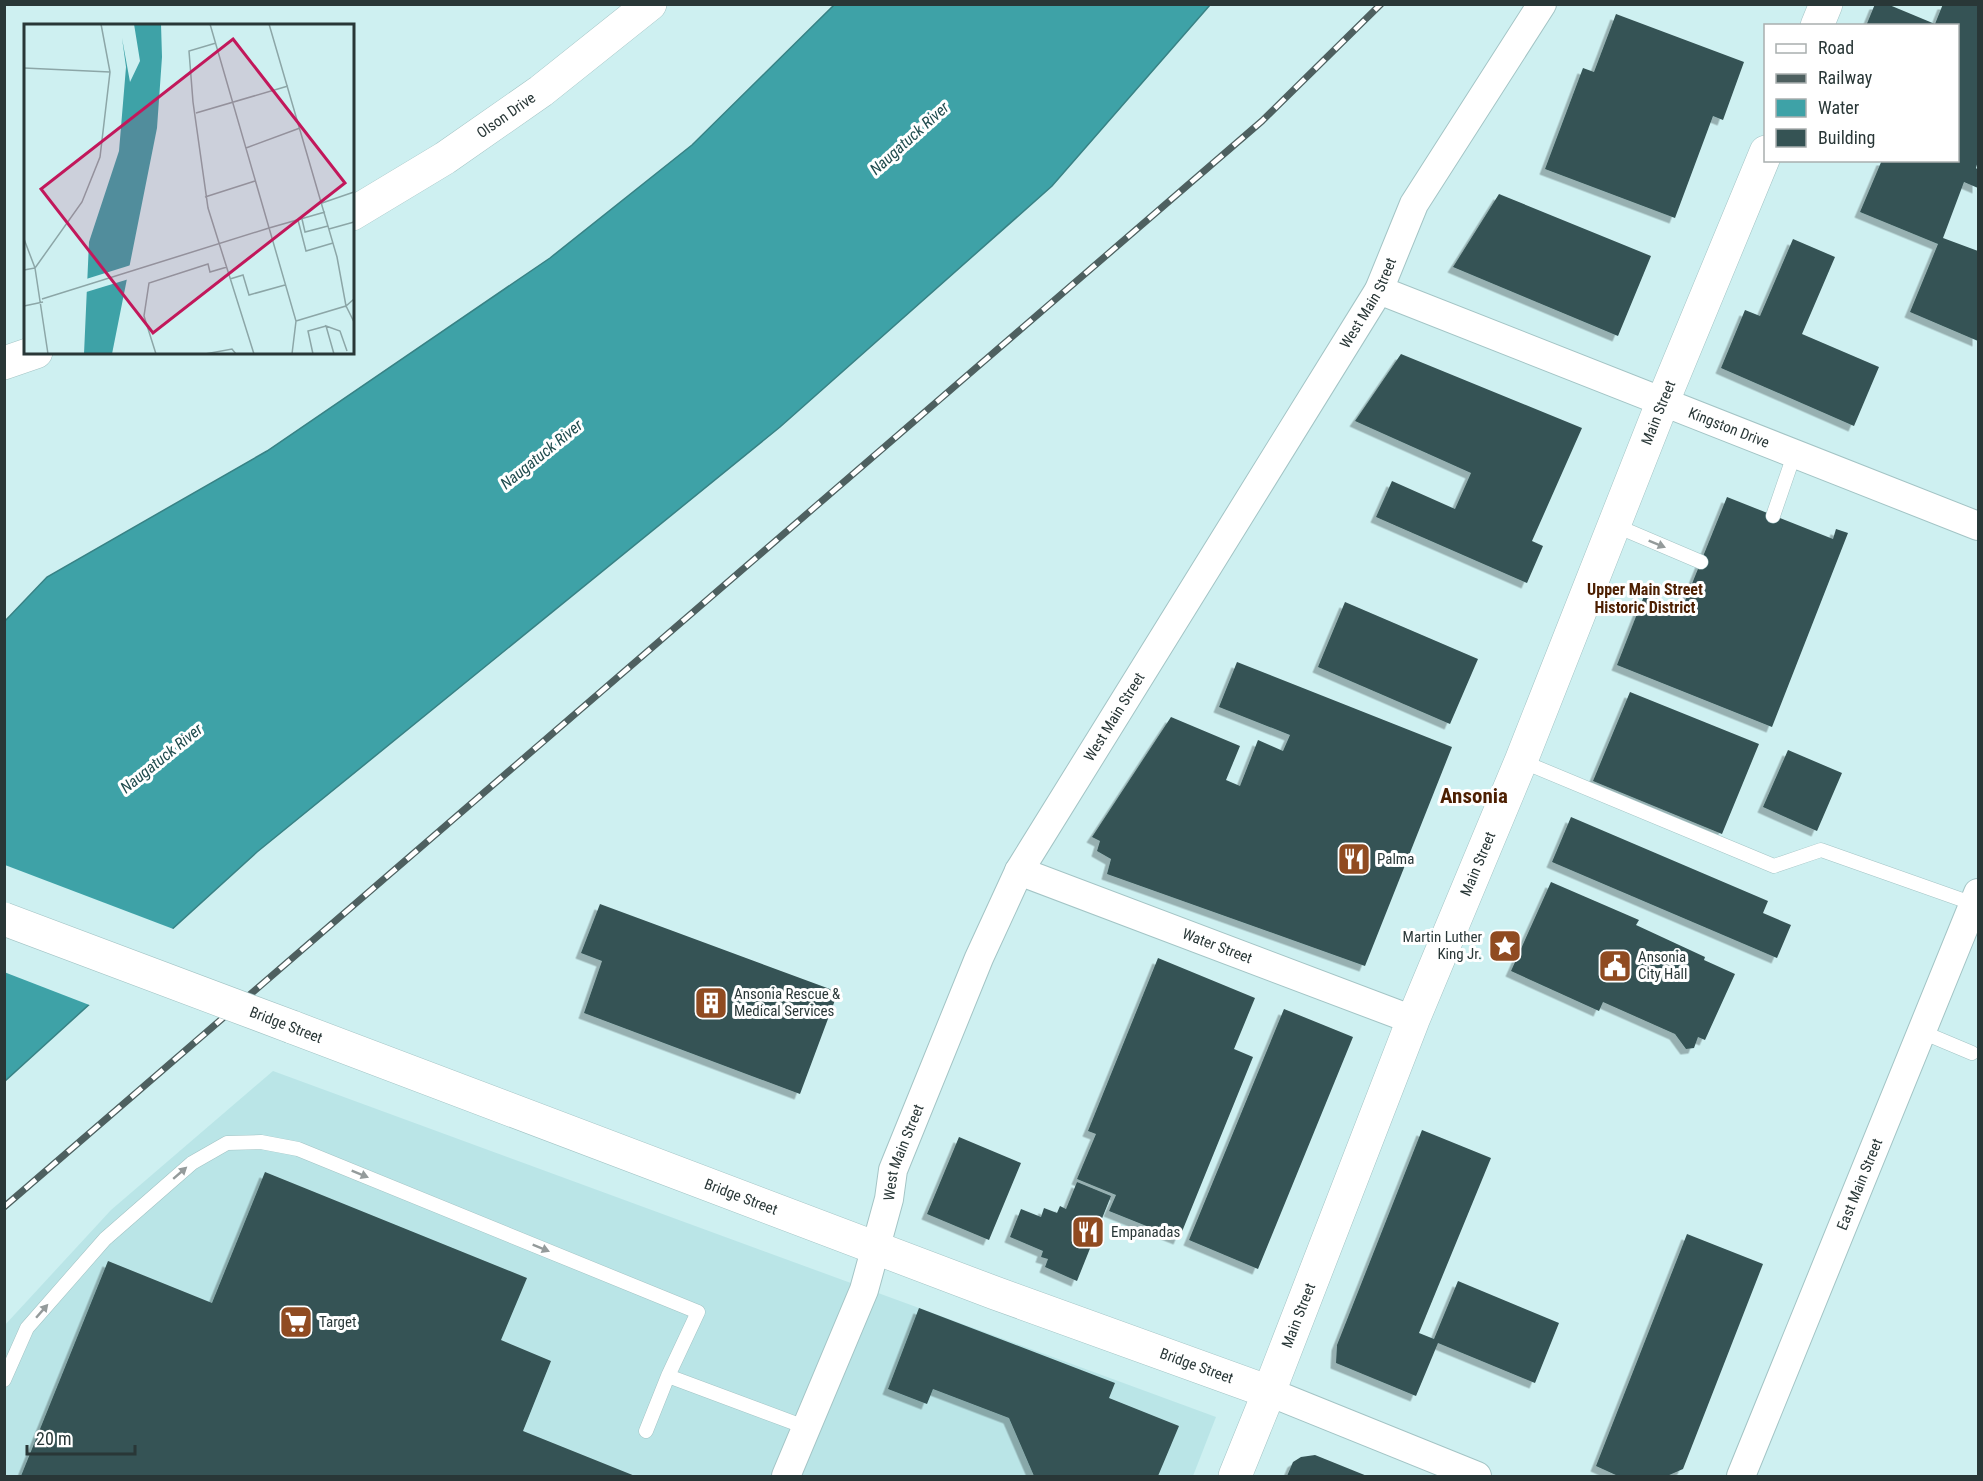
<svg xmlns="http://www.w3.org/2000/svg" width="1983" height="1481" viewBox="0 0 1983 1481" font-family="'Roboto Condensed',sans-serif">
<style>
.built{fill:#bae5e7}
.water{fill:#3ea2a7;stroke:#388285;stroke-width:1.5}
.pier{fill:#cef0f1}
.building{fill:#355354;filter:url(#shadow)}
.lines{fill:none;stroke-linecap:round;stroke-linejoin:round}
.lane-casing{stroke:#a3c4c5;stroke-width:15}
.street-casing{stroke:#a3c4c5;stroke-width:30}
.secondary-casing{stroke:#a3c4c5;stroke-width:34}
.primary-casing{stroke:#a3c4c5;stroke-width:34}
.lane{stroke:#fff;stroke-width:14}
.street{stroke:#fff;stroke-width:28}
.secondary{stroke:#fff;stroke-width:33}
.primary{stroke:#fff;stroke-width:33}
.rail-casing{stroke:#4e6060;stroke-width:7}
.rail{stroke:#fff;stroke-width:4.5;stroke-dasharray:14;stroke-linecap:butt}
.primary-bridge-casing{stroke:#a3c4c5;stroke-width:34;stroke-linecap:butt}
.primary-bridge{stroke:#fff;stroke-width:33}
.oneway{fill:#949b9b}
.labels{text-anchor:middle;stroke-width:6;stroke-linejoin:round;paint-order:stroke}
.street-label{font-size:15px;fill:#293737;stroke:#fff}
.poi-label{font-size:15px;fill:#293737;stroke:#fff;text-anchor:start}
.water-label{font-size:16px;font-style:italic;fill:#204c4e;stroke:#fff}
.neighbourhood-label{font-size:16px;font-weight:bold;fill:#4d1f01;stroke:#fff}
.district-label{font-size:21px;font-weight:bold;fill:#4d1f01;stroke:#fff}
.inset-road{fill:none;stroke:#8ca6a7;stroke-width:1.5}
.view{fill:#c2185b;fill-opacity:0.15;stroke:#c2185b;stroke-width:3}
.inset-edge{fill:none;stroke:#293737;stroke-width:3}
</style>
<defs>
<filter id="shadow"><feDropShadow dx="-5.5" dy="5.5" stdDeviation="0" flood-color="#0004"/></filter>
</defs>
<rect width="100%" height="100%" fill="#cef0f1"/>
<path class="built" d="M273,1071L1216,1417L1193,1476H5L4,1326L111,1210Z"/>
<path class="water" d="M834,5H1210L1052,186L780,427L257,852L5,1081L4,622L47,577L267,451L550,258L692,145Z"/>
<path class="pier" d="M5,865L176,930L92,1006L4,972Z"/>
<path class="building" d="M1875,4H1887L1935,24L1943,4H1978V161L1976,168L1978,170V188L1964,182L1943,238L1978,251V341L1910,312L1938,244L1860,212L1882,160H1958V26H1866Z
M1616,14L1744,62L1723,120L1713,116L1675,218L1545,169L1583,68L1594,72Z
M1499,194L1651,256L1618,336L1453,267Z
M1793,239L1835,257L1802,334L1879,367L1854,426L1721,368L1745,310L1760,316Z
M1401,354L1582,428L1532,541L1543,546L1527,583L1376,517L1392,481L1455,509L1471,473L1355,421Z
M1727,497L1833,539L1836,529L1848,533L1772,727L1617,665L1644,596L1681,611Z
M1345,602L1478,659L1450,724L1318,667Z
M1237,662L1452,747L1365,966L1107,874L1111,859L1097,851L1100,841L1092,837L1171,717L1240,746L1226,780L1240,786L1258,740L1283,751L1290,735L1219,707Z
M1630,692L1759,744L1722,834L1593,781Z
M1788,750L1842,773L1817,831L1763,807Z
M1571,817L1768,901L1763,913L1791,925L1777,958L1552,862Z
M1551,882L1639,920L1636,925L1705,957L1704,960L1735,974L1705,1040L1698,1037L1694,1048L1686,1049L1675,1034L1603,1002L1599,1011L1511,971Z
M600,904L838,992L800,1094L584,1013L602,961L581,953Z
M1158,958L1255,998L1234,1049L1253,1057L1179,1239L1109,1211L1116,1195L1077,1179L1096,1134L1088,1131Z
M1284,1009L1353,1037L1258,1269L1189,1240Z
M1422,1130L1491,1158L1419,1333L1434,1339L1458,1281L1559,1323L1535,1383L1438,1343L1416,1396L1336,1363L1337,1345Z
M959,1137L1021,1163L989,1240L927,1214Z
M265,1172L527,1278L501,1340L551,1361L523,1431L635,1476H21L108,1261L212,1303Z
M1077,1182L1111,1196L1077,1281L1045,1267L1048,1259L1041,1257L1043,1251L1010,1237L1021,1209L1041,1217L1044,1208L1057,1213L1060,1206L1066,1209Z
M1687,1234L1763,1264L1683,1469L1667,1476H1618L1596,1466Z
M919,1308L1115,1383L1109,1398L1179,1426L1158,1476H1034L1009,1418L933,1389L927,1404L888,1389Z
M1315,1455L1367,1476H1287L1293,1462L1301,1457Z"/>
<g class="lines">
<g class="lane-casing">
<path id="lane" d="M1773,516L1795,452
M1614,525L1701,562
M1521,761L1774,866L1821,850L1974,904
M1922,1032L1972,1053
M4,1380L27,1328L105,1239L192,1163L227,1143L261,1142L298,1149L698,1312L668,1376L805,1427
M646,1431L668,1376"/>
</g>
<g class="street-casing">
<g id="street">
<path id="s1" d="M1379,290L1978,526"/>
<path id="s2" d="M1019,871L1413,1020"/>
<path d="M1269,1392L1477,1476"/>
<path id="s3" d="M786,1476L864,1290L889,1199L893,1170L979,958L1019,871L1379,290L1414,204L1542,4"/>
<path id="s4" d="M1741,1476L1978,893"/>
</g>
</g>
<g class="secondary-casing">
<g id="secondary">
<path id="s5" d="M352,214L445,158L541,91L650,4"/>
<path d="M4,363L36,352"/>
<path d="M1235,1476L1269,1392"/>
</g>
</g>
<g class="primary-casing">
<g id="primary">
<path d="M1817,26L1826,4"/>
<path id="s6" d="M292,1027L995,1293L1269,1392L1413,1020L1521,761L1663,401L1766,152"/>
</g>
</g>
<use href="#lane" class="lane"/>
<use href="#street" class="street"/>
<use href="#secondary" class="secondary"/>
<use href="#primary" class="primary"/>
<g class="rail-casing">
<path id="rail" d="M4,1207L1262,121L1381,4"/>
</g>
<use href="#rail" class="rail"/>
<g class="primary-bridge-casing">
<path id="primary-bridge" d="M4,919L292,1027"/>
</g>
<use href="#primary-bridge" class="primary-bridge"/>
</g>
<defs><path id="oneway-solid" d="M-6-.8H1V-3.2L6.5 0L1 3.2V.8H-6Z" transform="scale(1.5)"/></defs>
<g class="oneway">
<use href="#oneway-solid" transform="translate(1657 544) rotate(22)"/>
<use href="#oneway-solid" transform="translate(180 1173) rotate(-41)"/>
<use href="#oneway-solid" transform="translate(360 1174) rotate(22)"/>
<use href="#oneway-solid" transform="translate(541 1248) rotate(22)"/>
<use href="#oneway-solid" transform="translate(42 1311) rotate(-49)"/>
</g>
<defs>
<g id="restaurant-square" transform="scale(1.725)"><rect x="-9" y="-9" width="18" height="18" rx="4" fill="#904b21" stroke="#fff"/><path d="M-5-6h1v4h1v-4h1v4h1v-4h1v5L-1.5 .5V6h-2V.5L-5-1ZM5-6V6H3V1.5H1.5Q1.5-4 5-6Z" fill="#fff"/></g>
<g id="sight-square" transform="scale(1.725)"><rect x="-9" y="-9" width="18" height="18" rx="4" fill="#904b21" stroke="#fff"/><path d="M0-6L1.8-2.2L6-1.7L2.9 1.2L3.7 5.4L0 3.3L-3.7 5.4L-2.9 1.2L-6-1.7L-1.8-2.2Z" fill="#fff"/></g>
<g id="civic-square" transform="scale(1.725)"><rect x="-9" y="-9" width="18" height="18" rx="4" fill="#904b21" stroke="#fff"/><path d="M-.6-6.5H3V-4.5H.6V-3L4-1V1h2V6H-6V1h2V-1L-.6-3ZM-1.2 2.5V6h2.4V2.5Z" fill="#fff"/></g>
<g id="building-square" transform="scale(1.725)"><rect x="-9" y="-9" width="18" height="18" rx="4" fill="#904b21" stroke="#fff"/><path d="M-4-6H4V6H1V3H-1V6H-4ZM-2.5-4.3h1.7v1.8h-1.7ZM.8-4.3h1.7v1.8H.8ZM-2.5-1h1.7V.8h-1.7ZM.8-1h1.7V.8H.8Z" fill="#fff"/></g>
<g id="supermarket-square" transform="scale(1.725)"><rect x="-9" y="-9" width="18" height="18" rx="4" fill="#904b21" stroke="#fff"/><path d="M-6-5.5h2.5l.6 2H6L4.5 2H-2.5L-4.4-4H-6ZM-1.5 3.2a1.3 1.3 0 1 0 .1 0ZM3 3.2a1.3 1.3 0 1 0 .1 0Z" fill="#fff"/></g>
</defs>
<g fill-rule="evenodd">
<use href="#restaurant-square" x="1354" y="859"/>
<use href="#sight-square" x="1505" y="946"/>
<use href="#civic-square" x="1615" y="966"/>
<use href="#building-square" x="711" y="1003"/>
<use href="#restaurant-square" x="1088" y="1232"/>
<use href="#supermarket-square" x="296" y="1322"/>
</g>
<g class="labels">
<g class="street-label">
<text dy="5" stroke="none"><textPath href="#s5" startOffset="183">Olson Drive</textPath></text>
<text dy="5" stroke="none"><textPath href="#s3" startOffset="1317">West Main Street</textPath></text>
<text dy="5" stroke="none"><textPath href="#s6" startOffset="2097">Main Street</textPath></text>
<text dy="5" stroke="none"><textPath href="#s1" startOffset="376">Kingston Drive</textPath></text>
<text dy="5" stroke="none"><textPath href="#s3" startOffset="831">West Main Street</textPath></text>
<text dy="5" stroke="none"><textPath href="#s6" startOffset="1611">Main Street</textPath></text>
<text dy="5" stroke="none"><textPath href="#s2" startOffset="212">Water Street</textPath></text>
<text transform="translate(286 1025) rotate(21)" y="5">Bridge Street</text>
<text dy="5" stroke="none"><textPath href="#s3" startOffset="345">West Main Street</textPath></text>
<text dy="5" stroke="none"><textPath href="#s4" startOffset="315">East Main Street</textPath></text>
<text dy="5" stroke="none"><textPath href="#s6" startOffset="480">Bridge Street</textPath></text>
<text dy="5" stroke="none"><textPath href="#s6" startOffset="1125">Main Street</textPath></text>
<text dy="5" stroke="none"><textPath href="#s6" startOffset="966">Bridge Street</textPath></text>
</g>
<g class="poi-label">
<text x="1377" y="864">Palma</text>
<text x="1482" y="942" text-anchor="end">Martin Luther<tspan x="1482" dy="17">King Jr.</tspan></text>
<text x="1638" y="962">Ansonia<tspan x="1638" dy="17">City Hall</tspan></text>
<text x="734" y="999">Ansonia Rescue &amp;<tspan x="734" dy="17">Medical Services</tspan></text>
<text x="1111" y="1237">Empanadas</text>
<text x="319" y="1327">Target</text>
</g>
<g class="water-label">
<text transform="translate(909 138) rotate(-42)" y="6">Naugatuck River</text>
<text transform="translate(541 454) rotate(-39)" y="6">Naugatuck River</text>
<text transform="translate(161 758) rotate(-39)" y="6">Naugatuck River</text>
</g>
<g class="neighbourhood-label">
<text x="1645" y="595">Upper Main Street<tspan x="1645" dy="18">Historic District</tspan></text>
</g>
<g class="district-label">
<text x="1474" y="803">Ansonia</text>
</g>
</g>
<g transform="translate(24 24)">
<rect width="330" height="330" fill="#cef0f1"/>
<path d="M110,0H137L138,33L133,104L88,330H60L65,218L95,127L102,43L98,14L106,58L116,37Z" fill="#3ea2a7"/>
<path d="M107,241L105,255L59,269V256Z" fill="#cef0f1"/>
<path class="inset-road" d="M186,0L272,297L268,330M245,0L313,233L322,282L330,275M192,19L165,27L169,78L184,184L230,330M0,44L86,48M172,89L264,62M222,124L276,104M181,173L231,157M298,179L330,168M278,195L281,208L304,202M274,196L282,227L309,219M245,204L301,188M305,205L330,198M0,215L11,244L0,246M206,255L219,251L225,271L261,261M18,275L245,204M0,282L19,278M272,297L322,282L330,298M24,330L11,244L58,178L76,133L86,48L77,0M132,330L120,292L125,259L184,240L186,248L203,243M181,330L208,325L212,330M289,330L284,307L302,302M310,330L302,302L316,307L323,327"/>
<path class="view" d="M209,15L321,159L129,309L17,165Z"/>
<rect width="330" height="330" class="inset-edge"/>
</g>
<rect width="1983" height="1481" fill="none" stroke="#293737" stroke-width="12"/>
<rect x="1764" y="24" width="195" height="138" fill="#ffffff" stroke="#a9afaf" stroke-width="1.5"/>
<rect x="1776" y="44" width="30" height="9" fill="#ffffff" stroke="#a9afaf" stroke-width="1.5"/>
<text x="1818" y="54" font-size="18" fill="#293737">Road</text>
<rect x="1776" y="74" width="30" height="9" fill="#4e6060" stroke="#a9afaf" stroke-width="1.5"/>
<text x="1818" y="84" font-size="18" fill="#293737">Railway</text>
<rect x="1776" y="99" width="30" height="18" fill="#3ea2a7" stroke="#a9afaf" stroke-width="1.5"/>
<text x="1818" y="114" font-size="18" fill="#293737">Water</text>
<rect x="1776" y="129" width="30" height="18" fill="#355354" stroke="#a9afaf" stroke-width="1.5"/>
<text x="1818" y="144" font-size="18" fill="#293737">Building</text>
<path d="M27 1445v9h108v-9" fill="none" stroke="#293737" stroke-width="3"/>
<text x="36" y="1445" font-size="18" fill="#293737" stroke="#ffffff" stroke-width="4.5" paint-order="stroke">20 m</text>
</svg>
